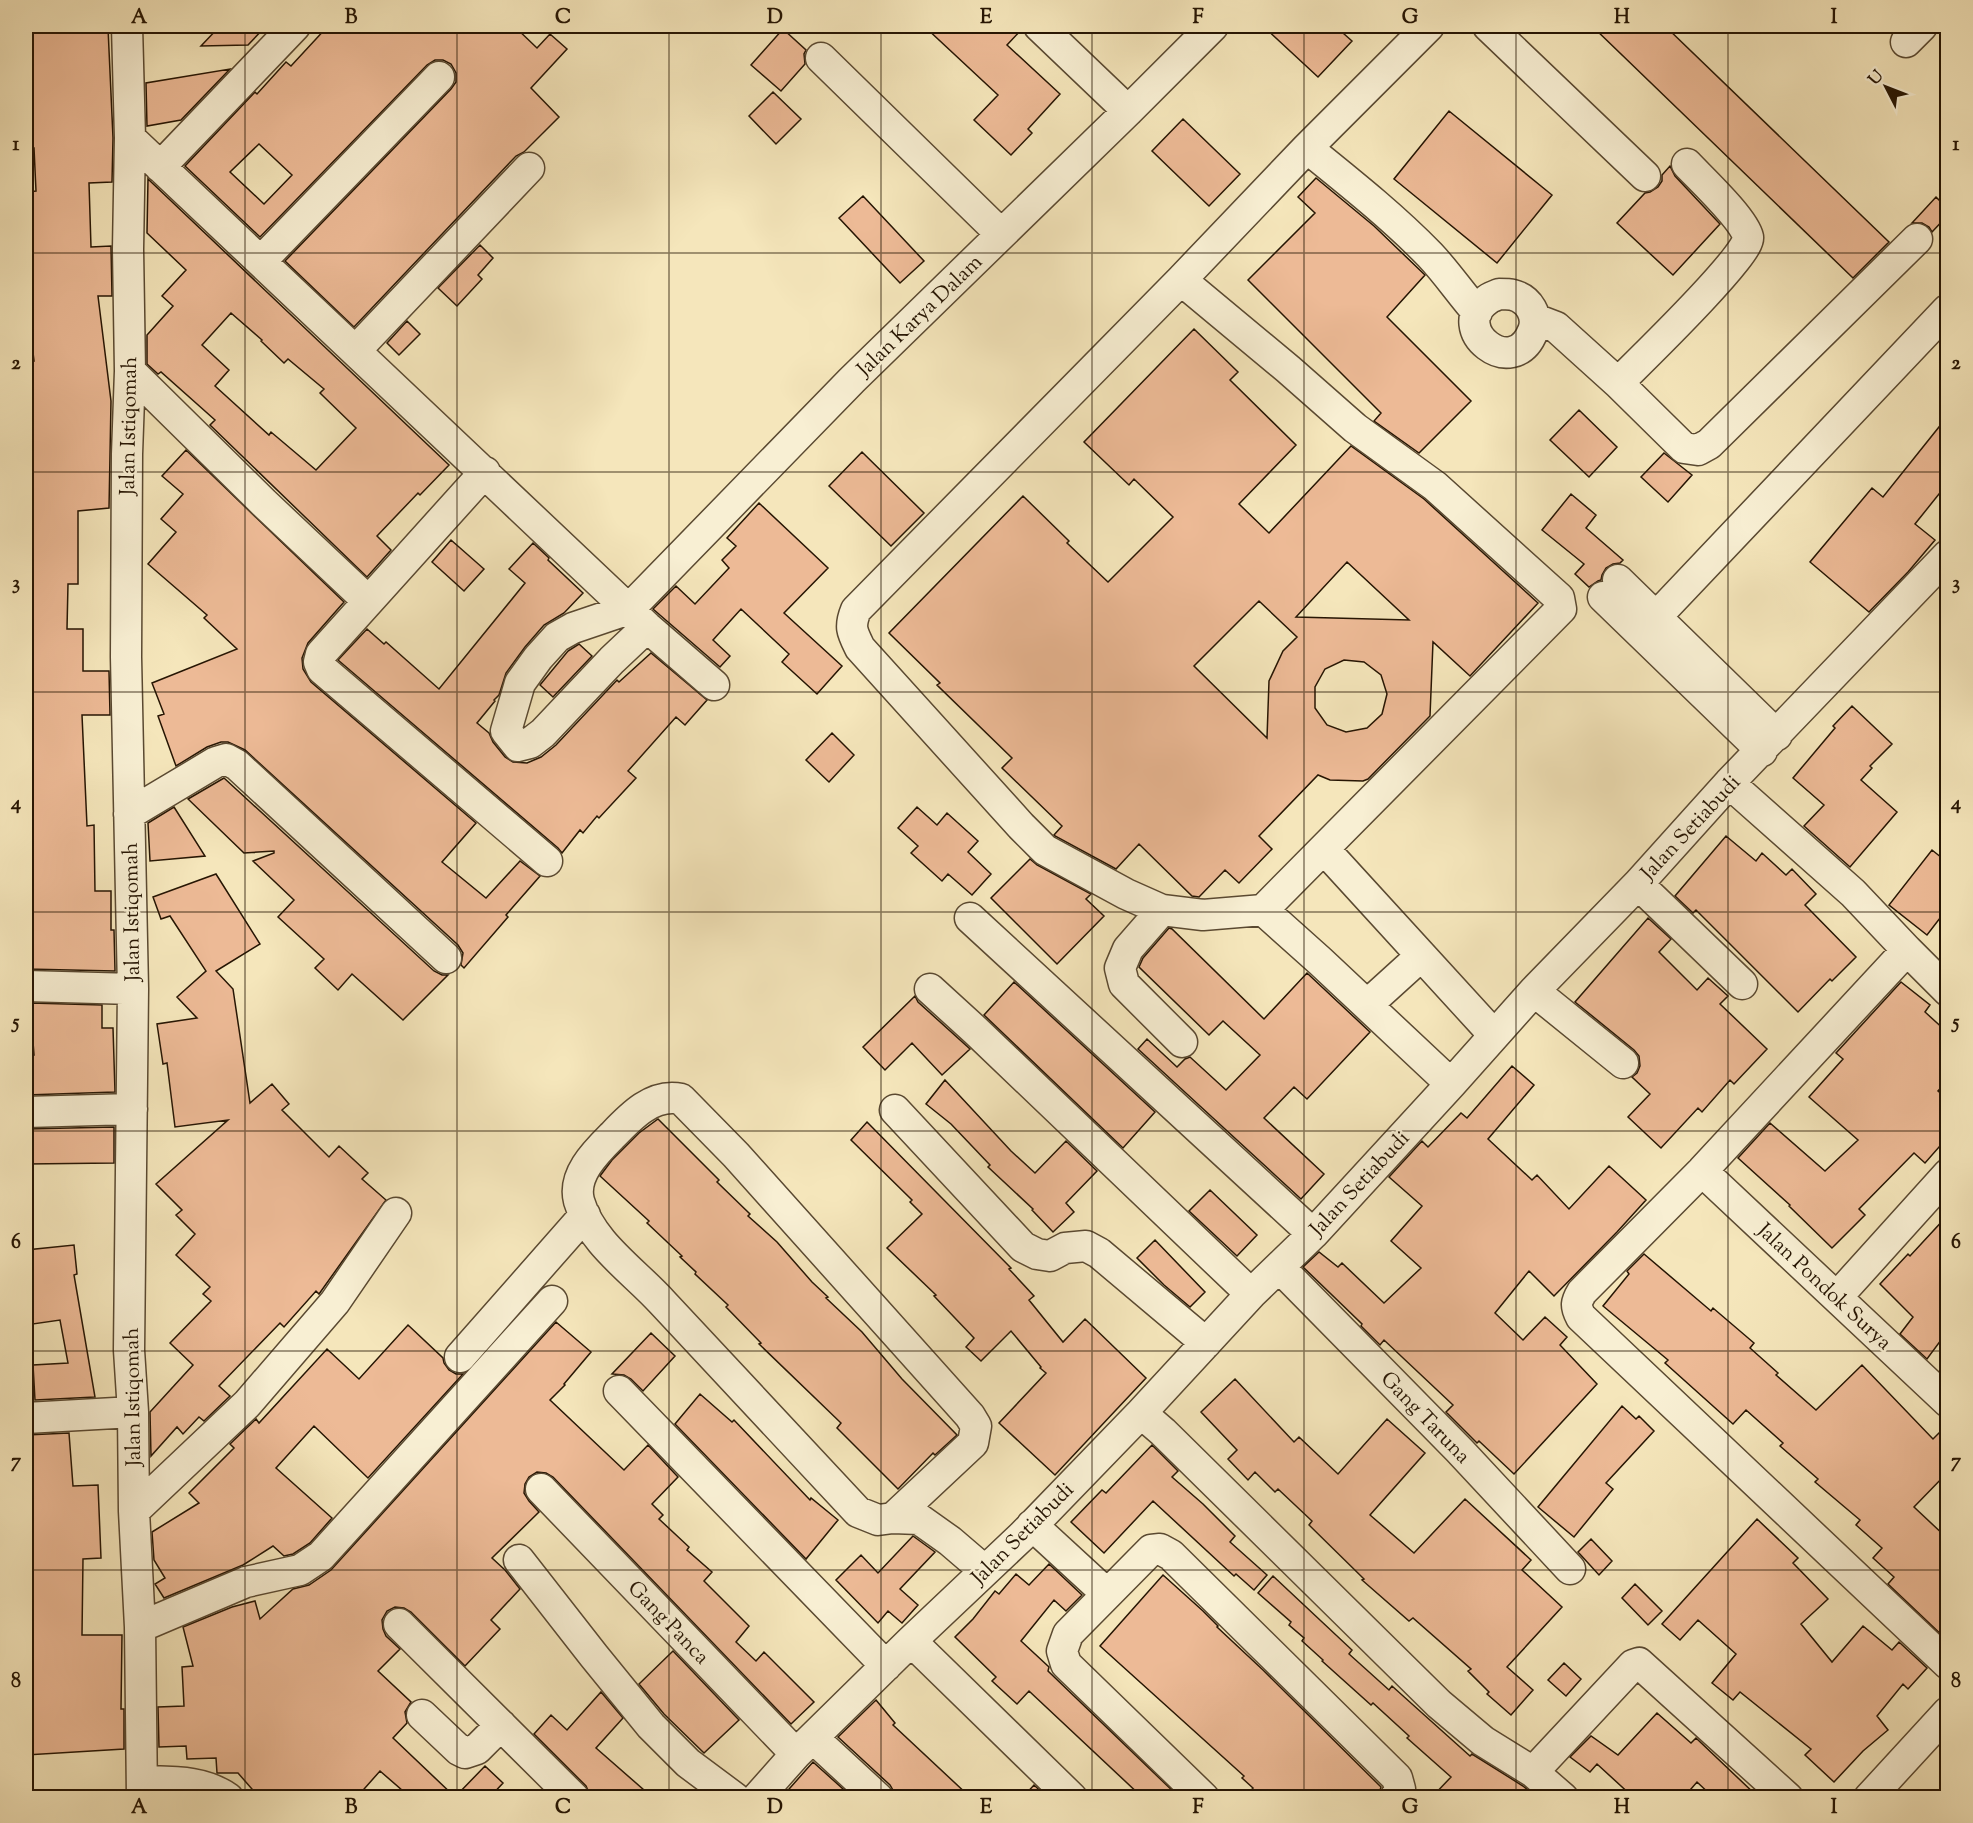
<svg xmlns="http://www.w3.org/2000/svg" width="1973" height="1823" viewBox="0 0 1973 1823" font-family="'Sorts Mill Goudy',serif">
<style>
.building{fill:#edba96;stroke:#261503;stroke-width:1.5;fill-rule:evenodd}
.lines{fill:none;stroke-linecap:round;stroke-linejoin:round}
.minor-casing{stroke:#5a4931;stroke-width:33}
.minor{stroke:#f8efd3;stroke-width:30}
.grid{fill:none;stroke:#261503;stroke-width:1.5;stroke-opacity:0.55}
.labels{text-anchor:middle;stroke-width:5;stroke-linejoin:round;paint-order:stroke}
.street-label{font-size:21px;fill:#261503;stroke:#f8efd3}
.neatline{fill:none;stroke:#261503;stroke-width:2}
.grid-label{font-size:20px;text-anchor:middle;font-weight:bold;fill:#261503}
</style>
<rect width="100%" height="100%" fill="#f5e6bb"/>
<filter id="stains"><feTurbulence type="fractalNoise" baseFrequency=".00333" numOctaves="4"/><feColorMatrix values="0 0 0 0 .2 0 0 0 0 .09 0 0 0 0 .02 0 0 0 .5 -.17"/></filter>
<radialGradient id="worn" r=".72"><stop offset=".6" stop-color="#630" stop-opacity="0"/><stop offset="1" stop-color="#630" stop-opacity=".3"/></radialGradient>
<path class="building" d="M26,26H104V28H108L113,138L112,182L89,183L91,247L111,246L112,296H98L111,401L109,508L78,511V584H68L67,629H83V671H109L110,715H82L87,826L94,825L95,891H111V930H114L115,971L26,969V362L34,361L26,292V250H27L26,192L36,191L34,148H26Z
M220,26H266L248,45L201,46Z
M328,26H514L537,48L550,34L567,49L531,88L559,117L524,152L516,156L354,327L285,261L451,89L456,82V73L451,64L443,60H435L427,65L260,237L185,166L255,92L257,94L286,62L291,66ZM259,144L292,175L264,204L230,172Z
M924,26H1022V29L1007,45L1060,94L1028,129L1032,133L1011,155L974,120L998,95Z
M1263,26H1335L1352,41L1318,77Z
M1592,26H1665L1889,242L1853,278Z
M783,29L806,50L804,54L805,64L781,91L751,65Z
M230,69L181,120L147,126L146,83Z
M773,92L801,119L776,144L749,116Z
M1449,111L1552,195L1497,263L1394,179Z
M1183,119L1240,174L1209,206L1152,151Z
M1670,166L1675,176L1720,224L1673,275L1617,223L1645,193L1650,192L1658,187L1662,181V175Z
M1316,178L1374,226L1425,275L1387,317L1471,401L1419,453L1374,421L1381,413L1248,280L1315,213L1298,197Z
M148,179L449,465L420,495L418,493L377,536L391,550L367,577L210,425L215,420L161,372L158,374L147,364V335L173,306L162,296L186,270L147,233ZM231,313L262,340L261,341L284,363L288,359L324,389L320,393L356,428L316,470L271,432L269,435L215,386L229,370L202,345Z
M863,196L924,261L900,283L839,218Z
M1936,197L1947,208V216L1932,232L1929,227L1922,223H1912Z
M480,245L493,258L478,275L482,279L457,306L438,288Z
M407,321L420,334L399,355L387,343Z
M1194,329L1238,372L1230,380L1296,445L1239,504L1269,533L1351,446L1424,499L1538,603L1470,676L1433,642L1430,716L1368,779L1363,781L1330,780L1318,775L1259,836L1272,849L1239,883L1225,870L1199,897L1192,896L1139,844L1116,869L1055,836L1054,835L1062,826L1002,768L1012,758L937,685L940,683L889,633L1023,496L1069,541L1067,543L1108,582L1173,517L1134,479L1129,485L1084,442ZM1347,562L1409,620L1296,617ZM1259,601L1297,637L1283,651L1269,681L1267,738L1194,666ZM1344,660L1364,662L1381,675L1387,694L1382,714L1367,728L1346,732L1327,725L1315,708V687L1325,669Z
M1579,410L1617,447L1589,477L1550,440Z
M1947,417V484L1915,524L1935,540L1908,572L1869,612L1810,562L1872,488L1883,497Z
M186,450L344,602L308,643L302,658L303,669L311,682L476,823L442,862L486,898L520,861L540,876L506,915L508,917L464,968L461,965L463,953L458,945L245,750L228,742H221L207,747L176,766L158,716L164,714L152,683L237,649L204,618L207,615L148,564L176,532L161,519L183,494L162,476Z
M862,452L924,513L891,546L829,486Z
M1664,453L1692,475L1668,502L1641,477Z
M1571,494L1596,515L1586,528L1623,560L1620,563L1613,564L1606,568L1602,575L1601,580L1598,581L1589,587L1575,574L1584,564L1542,530Z
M759,503L828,568L784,613L842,666L817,694L782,662L789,654L741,609L713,640L730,656L720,667L653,609L676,586L695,604L729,568L722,560L736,546L727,538Z
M451,540L484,569L464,591L432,562Z
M533,543L549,558L548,560L583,593L564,613L544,625L525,647L506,673L499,695L494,700L495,701L477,723L489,733L493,742L505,757L513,762L527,763L541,757L556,745L617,680L619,682L651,653L707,700L685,725L676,717L628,771L636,778L599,818L597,816L583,833L580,830L562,853L558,848L338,660L367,629L384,644L386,642L439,689L525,583L509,569Z
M579,644L592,656L553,697L540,685L568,651Z
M1852,706L1892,744L1870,766L1872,768L1861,780L1897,812L1850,867L1804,826L1824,805L1793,778L1835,728L1833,726Z
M832,733L854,755L829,782L806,760Z
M224,778L434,971L442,975H448L403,1020L352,974L338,990L315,968L324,959L278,917L294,900L253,861L274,853V851L244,853L188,799Z
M174,807L205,856L150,861L148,823Z
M917,807L937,825L947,813L978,841L968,852L991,874L972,895L948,874L942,881L911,853L918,846L898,828Z
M1726,836L1756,861L1762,853L1786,875L1792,869L1816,894L1805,905L1856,957L1832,981L1830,979L1798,1012L1696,910L1693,913L1675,896Z
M1932,850L1947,862V909L1927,935L1889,905Z
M1030,859L1037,865L1091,894L1086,899L1104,916L1057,964L991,898Z
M216,874L260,944L216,971L233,989L250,1103L272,1084L289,1104L282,1110L329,1157L339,1146L368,1173L362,1179L386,1200L319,1294L316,1291L284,1327L280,1323L219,1386L230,1396L204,1421L199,1417L183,1434L177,1427L151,1456L150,1412L193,1365L170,1343L211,1301L203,1294L210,1287L176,1255L195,1234L176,1215L182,1210L156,1184L228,1120L175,1127L167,1063L163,1064L157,1024L197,1018L177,997L206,971L170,916L161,919L153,897Z
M1648,918L1671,939L1659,952L1697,990L1708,978L1728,996L1720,1004L1767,1049L1734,1084L1730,1080L1702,1112L1698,1108L1661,1148L1628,1117L1650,1094L1632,1077L1637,1073L1640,1066L1639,1056L1634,1050L1575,1002Z
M1169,928L1172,929L1264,1019L1307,973L1370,1032L1307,1099L1294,1087L1264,1118L1324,1174L1301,1199L1138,1049L1147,1039L1177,1067L1185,1059L1190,1057L1226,1090L1260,1055L1223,1021L1209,1035L1139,967L1143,958Z
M1014,982L1155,1112L1123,1148L984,1015Z
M1901,982L1930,1005L1925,1012L1947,1032V1081L1938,1091L1947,1099V1138L1925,1163L1914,1153L1859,1209L1865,1215L1832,1248L1789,1206L1790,1205L1738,1158L1770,1123L1825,1171L1858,1140L1809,1097L1843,1059L1836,1053Z
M915,996L918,1002L970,1049L942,1075L912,1043L885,1070L863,1047Z
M30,1003L102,1005V1028H113L115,1092L26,1095V1055H34Z
M1512,1066L1534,1085L1488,1139L1532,1180L1537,1175L1569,1209L1609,1166L1646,1200L1617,1232L1554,1296L1529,1271L1495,1313L1523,1340L1545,1317L1567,1337L1560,1345L1597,1384L1514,1474L1479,1441L1477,1443L1446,1412L1453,1405L1384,1340L1380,1345L1361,1326L1362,1324L1303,1267L1319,1252L1338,1267L1342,1263L1384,1303L1421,1268L1391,1241L1422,1206L1389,1177L1422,1141L1428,1147L1461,1113L1467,1118Z
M945,1080L1011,1151L1035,1173L1066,1141L1097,1171L1066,1203L1074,1212L1053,1232L1032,1210L1033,1209L988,1167L990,1165L951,1124L926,1104Z
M658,1119L719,1180L717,1182L750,1214L748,1216L777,1242L812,1282L828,1297L826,1298L862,1332L902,1379L957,1435L935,1455L933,1453L898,1489L837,1428L841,1423L759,1344L761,1343L726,1307L728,1305L695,1274L696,1272L680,1257L682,1256L647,1223L649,1221L600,1176L612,1160L639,1133Z
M867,1122L1011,1268L1009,1269L1034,1296L1029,1300L1063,1342L1085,1319L1146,1378L1055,1475L999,1423L1046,1373L1040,1368L1041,1367L1011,1331L981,1361L966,1347L974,1338L934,1296L936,1295L887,1248L922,1214L910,1202L912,1200L851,1140Z
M114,1127V1163L26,1164V1129Z
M1210,1190L1257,1235L1237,1256L1189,1211Z
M1947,1216V1332L1927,1359L1900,1334L1913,1317L1880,1284L1908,1254L1910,1256Z
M1155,1240L1205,1292L1190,1307L1164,1285L1137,1258Z
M74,1245L77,1274L74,1275L95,1397L35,1400L33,1365L68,1363L60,1320L26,1325V1250Z
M1644,1254L1711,1311L1713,1308L1754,1343L1750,1348L1778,1373L1776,1375L1816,1410L1862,1365L1933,1439L1947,1425V1473L1914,1507L1947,1538V1640L1888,1584L1894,1577L1873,1558L1882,1548L1856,1525L1860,1520L1815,1482L1818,1479L1780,1446L1783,1443L1746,1410L1733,1424L1665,1363L1668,1360L1603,1306L1629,1274L1627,1271Z
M556,1322L591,1352L564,1384L565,1385L550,1400L624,1470L648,1445L678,1477L652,1504L663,1515L659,1519L689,1547L687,1550L712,1572L704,1581L749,1626L736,1642L756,1661L764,1652L814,1702L791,1724L553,1477L546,1473L537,1472L529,1477L525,1484L524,1493L529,1501L539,1512L492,1558L505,1570L520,1589L491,1620L500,1629L465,1666L411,1612L404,1608L395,1607L387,1611L382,1620L383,1629L386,1636L400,1649L378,1671L411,1702L405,1712L407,1723L393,1738L455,1797L485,1766L503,1783L490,1797H410L380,1771L357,1797H259L238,1773H217L216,1758L187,1759L186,1746L159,1747L158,1707L184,1706L182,1667L193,1666L183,1627L232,1607L255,1601L260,1619L293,1589L309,1585L331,1570Z
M408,1325L443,1358L444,1363L449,1370L456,1374H463L368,1478L314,1426L276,1468L332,1518L310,1543L293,1554L284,1556L273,1546L243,1565L164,1598L155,1584L165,1578L154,1560L152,1532L199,1503L189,1493L234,1448L230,1444L256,1419L259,1423L327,1349L359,1379Z
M651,1333L675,1356L643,1391L631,1379L624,1375L612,1374Z
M1235,1379L1294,1442L1299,1437L1338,1474L1387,1419L1425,1453L1370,1515L1414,1553L1465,1499L1531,1560L1522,1570L1562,1607L1507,1667L1533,1690L1511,1715L1487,1694L1489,1692L1468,1671L1471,1669L1413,1618L1409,1621L1362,1580L1364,1579L1309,1525L1312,1521L1278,1489L1275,1492L1255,1472L1248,1480L1228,1459L1237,1450L1201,1412Z
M700,1394L732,1422L734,1420L810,1500L811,1498L838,1520L806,1559L675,1424Z
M1622,1406L1636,1419L1639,1416L1654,1431L1606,1483L1613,1489L1574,1537L1538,1507Z
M69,1433L73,1486L98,1485L101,1558L83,1559L82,1635H122L121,1709H124V1749L26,1755L27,1622H26V1435Z
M1152,1445L1178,1471L1172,1477L1203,1504L1235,1536L1230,1542L1267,1575L1254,1590L1236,1574L1234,1576L1153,1501L1104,1553L1071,1522L1102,1490L1106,1493Z
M1757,1519L1798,1558L1793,1563L1828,1599L1801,1624L1832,1662L1863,1626L1892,1650L1899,1642L1927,1668L1908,1689L1903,1684L1877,1716L1888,1730L1863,1751L1834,1782L1805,1755L1811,1749L1740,1692L1733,1700L1712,1683L1736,1654L1698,1620L1680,1640L1662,1624Z
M913,1536L935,1552L900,1589L918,1605L902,1623L888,1611L878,1623L836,1580L861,1555L878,1573Z
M1591,1539L1612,1561L1599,1575L1578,1552Z
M1049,1564L1082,1595L1066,1611L1054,1600L1021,1641L1049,1667L1048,1671L1179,1797H1142L1029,1691L1017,1704L992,1681L996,1677L955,1637L973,1619L995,1591L999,1594L1016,1574L1029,1585Z
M1163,1575L1203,1611L1218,1626L1217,1627L1263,1670L1381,1787L1378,1797H1245L1253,1788L1242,1778L1244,1776L1100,1646Z
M1273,1576L1352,1650L1349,1654L1389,1690L1392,1686L1470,1756L1472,1754L1523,1786L1536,1797H1432L1451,1777L1407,1738L1409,1736L1373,1703L1371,1705L1322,1661L1323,1660L1302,1641L1304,1638L1289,1625L1291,1622L1258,1593Z
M1635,1584L1662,1611L1648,1625L1622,1598Z
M673,1651L739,1720L704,1753L664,1714L639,1684Z
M1564,1663L1581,1679L1566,1696L1548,1680Z
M601,1692L623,1718L596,1748L652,1797H591L586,1786L534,1734L551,1715L567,1730Z
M876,1700L895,1723L893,1725L970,1797H895L894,1792L890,1785L838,1737Z
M1657,1713L1691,1743L1696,1738L1758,1797H1713L1697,1782L1684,1797H1633L1597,1764L1590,1772L1570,1757L1591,1736L1618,1755Z
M813,1762L852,1797H782Z
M1034,1785L1047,1797H1023Z"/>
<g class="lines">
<g class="minor-casing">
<path id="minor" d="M127,26L130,138L128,249L130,371L127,454L126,657L133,989L129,1350L133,1412L134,1511L140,1627L142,1798
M1039,26L1128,111
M1488,26L1645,176
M1906,42L1922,26
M821,58L1001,234
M130,138L647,627L714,685
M1307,148L1429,26
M160,167L295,26
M261,261L439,77
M1181,280L1288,369L1355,428L1435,486L1559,598L1561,609L1263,910L1203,915L1162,910L1126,894L1045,850L1021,826L860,648C852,632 849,627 856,610L1181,280L1307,148C1349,182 1392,216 1430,255C1447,273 1461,294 1477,312
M1499,294C1504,294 1509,294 1513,295C1529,299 1539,316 1533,331C1513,383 1447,328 1487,300C1490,297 1495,296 1499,294Z
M1535,319L1556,327L1618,383L1684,448L1698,450L1709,444L1917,239
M356,350L529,168
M130,371L264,503L368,601
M1618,383C1636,365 1752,253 1748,237C1744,219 1701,179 1687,164
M485,472L321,654L319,662L322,669L547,861
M1618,580L1777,735
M1603,597L1762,751
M1656,617L1947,310
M647,627L612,660L543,733L530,743L518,746L506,731L520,683L538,658L557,637L573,628L629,609L852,380L1128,111L1213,26
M1729,783L1853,893L1907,950L1702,1171L1582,1292C1576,1302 1575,1306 1581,1317L1948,1664
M129,814L216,762L226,759L237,765L446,958
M1324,849L1494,1035
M1638,884L1742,984
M1162,910L1128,949L1120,968L1124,984L1182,1042
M1263,910L1320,961L1451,1084
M970,918L1313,1234
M1907,950L1948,991
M26,986L133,989
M930,989L976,1031L1251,1294
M1534,991L1623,1063
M1367,1005L1421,956
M895,1110L1023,1247L1037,1254L1050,1256L1065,1248L1086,1246L1099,1253L1206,1343
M26,1112L132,1109
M1702,1171L1948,1402
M1279,1267L1459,1450L1570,1569
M1837,1297L1948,1174
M460,1357L585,1215
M619,1391L886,1666
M1141,1413L1163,1432L1439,1704L1483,1741L1533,1772L1563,1798
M26,1418L133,1412
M541,1489L796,1754
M134,1511L247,1404L335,1302L396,1213
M893,1518L973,1443L976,1426L970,1416L736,1155L681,1099C653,1093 631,1116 613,1135C596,1152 572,1175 579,1201C591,1243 634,1271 662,1302C728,1372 793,1442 858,1512L878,1520L893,1518L919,1519L950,1541L985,1571
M1032,1525L1107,1594
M519,1560L594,1656L651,1726L688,1763L735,1798
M399,1624L574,1798
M140,1627L246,1582L300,1570L321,1556L552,1301
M911,1641L1072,1798
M422,1715L459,1750L465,1753L477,1749L501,1725
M813,1738L878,1798
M1533,1772L1633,1665L1639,1663L1788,1798
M142,1781C172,1782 202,1780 228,1798
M757,1798L796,1754L911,1641L1022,1536L1141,1413L1251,1294L1313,1234L1451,1084L1534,991L1638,884L1729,783L1948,555
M1204,1798L1066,1664L1062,1651L1068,1634L1151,1550L1160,1549L1171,1555L1397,1778L1400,1789L1395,1798
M1869,1798L1948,1712"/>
</g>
<use href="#minor" class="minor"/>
</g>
<path class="grid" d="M245,26V1798M457,26V1798M669,26V1798M881,26V1798M1092,26V1798M1304,26V1798M1516,26V1798M1728,26V1798M26,253H1948M26,472H1948M26,692H1948M26,912H1948M26,1131H1948M26,1351H1948M26,1570H1948"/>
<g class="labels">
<g class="street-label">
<text transform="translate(919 315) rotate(-44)" y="7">Jalan Karya Dalam</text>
<text transform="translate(128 426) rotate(-89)" y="7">Jalan Istiqomah</text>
<text transform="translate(1690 827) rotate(-47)" y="7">Jalan Setiabudi</text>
<text transform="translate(131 912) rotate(-91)" y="7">Jalan Istiqomah</text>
<text transform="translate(1359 1183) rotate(-47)" y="7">Jalan Setiabudi</text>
<text transform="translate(1825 1286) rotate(43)" y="7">Jalan Pondok Surya</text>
<text transform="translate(132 1397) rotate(-91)" y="7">Jalan Istiqomah</text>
<text transform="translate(1426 1417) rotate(46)" y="7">Gang Taruna</text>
<text transform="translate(1022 1533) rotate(-45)" y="7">Jalan Setiabudi</text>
<text transform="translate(669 1622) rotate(46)" y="7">Gang Panca</text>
</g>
</g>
<rect width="1973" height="1823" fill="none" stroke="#f5e6bb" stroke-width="66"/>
<g transform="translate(1886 87) rotate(312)" stroke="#f8efd3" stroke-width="4.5" paint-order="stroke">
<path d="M0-4.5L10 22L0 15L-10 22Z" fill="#261503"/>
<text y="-9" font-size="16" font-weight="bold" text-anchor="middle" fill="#261503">U</text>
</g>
<rect x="33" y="33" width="1907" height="1757" class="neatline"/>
<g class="grid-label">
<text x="139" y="23">A</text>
<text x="351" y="23">B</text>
<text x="563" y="23">C</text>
<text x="775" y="23">D</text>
<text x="986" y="23">E</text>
<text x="1198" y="23">F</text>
<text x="1410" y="23">G</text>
<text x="1622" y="23">H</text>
<text x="1834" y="23">I</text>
<text x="16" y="150">1</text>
<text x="1956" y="150">1</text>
<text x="16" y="369">2</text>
<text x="1956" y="369">2</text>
<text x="16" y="589">3</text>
<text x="1956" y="589">3</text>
<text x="16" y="809">4</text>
<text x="1956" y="809">4</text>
<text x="16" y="1028">5</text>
<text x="1956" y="1028">5</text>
<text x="16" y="1248">6</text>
<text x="1956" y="1248">6</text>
<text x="16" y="1467">7</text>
<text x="1956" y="1467">7</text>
<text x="16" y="1687">8</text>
<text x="1956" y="1687">8</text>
<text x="139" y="1813">A</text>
<text x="351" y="1813">B</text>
<text x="563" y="1813">C</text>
<text x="775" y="1813">D</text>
<text x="986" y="1813">E</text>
<text x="1198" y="1813">F</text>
<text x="1410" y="1813">G</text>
<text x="1622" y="1813">H</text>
<text x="1834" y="1813">I</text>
</g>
<rect width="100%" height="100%" filter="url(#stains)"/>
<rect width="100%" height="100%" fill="url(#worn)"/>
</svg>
